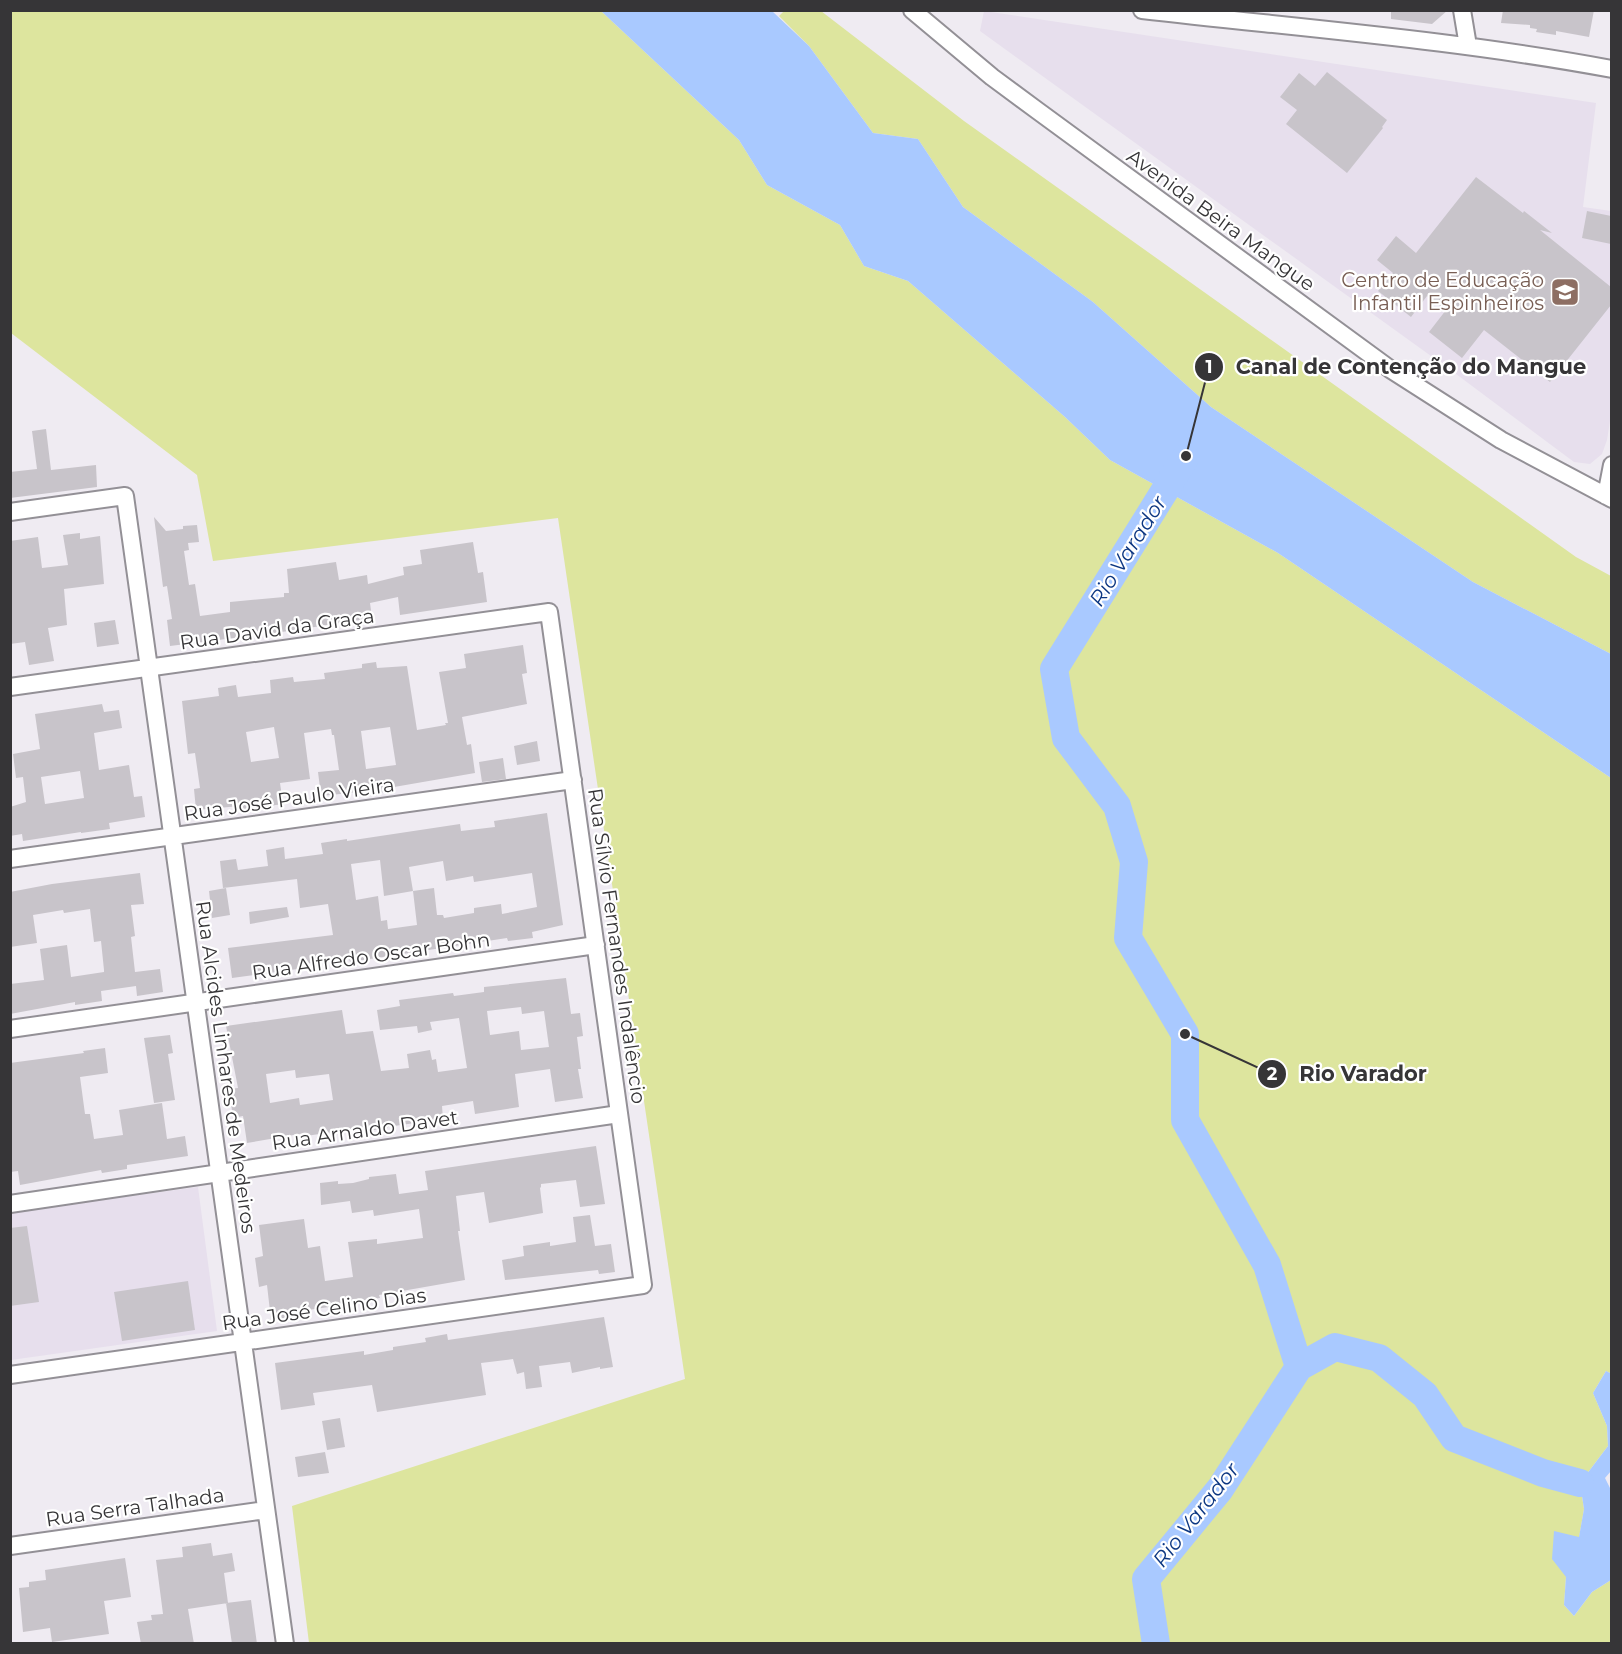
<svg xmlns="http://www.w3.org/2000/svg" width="1622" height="1654" viewBox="0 0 1622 1654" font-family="Montserrat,sans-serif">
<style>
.built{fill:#e7dfed}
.green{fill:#dde59e}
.water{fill:#a9c9ff}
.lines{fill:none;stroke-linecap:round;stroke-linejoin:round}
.river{stroke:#a9c9ff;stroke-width:28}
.building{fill:#c8c4ca;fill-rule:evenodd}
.minor-casing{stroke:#939096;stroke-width:20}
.minor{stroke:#fff;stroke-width:16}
.labels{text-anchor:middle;stroke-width:4.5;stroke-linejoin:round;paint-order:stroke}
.street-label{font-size:20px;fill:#363537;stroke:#fff}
.education-label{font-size:20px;fill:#785e54;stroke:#fff;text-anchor:end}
.water-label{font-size:21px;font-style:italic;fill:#0d3782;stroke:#fff}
.leader{fill:none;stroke:#363537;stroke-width:2}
.callout-dot{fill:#363537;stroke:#fff;stroke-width:2}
.mark-label{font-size:18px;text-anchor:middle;font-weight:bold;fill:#fff}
.callout-label{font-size:21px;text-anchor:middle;font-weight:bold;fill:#363537;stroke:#fff;stroke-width:4.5;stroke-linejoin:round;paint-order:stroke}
</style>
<rect width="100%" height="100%" fill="#efebf2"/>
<path class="built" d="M984,11L1596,103L1583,207L1611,211L1612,408L1607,440L1602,454L1590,464L1574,462L1456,374L980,31Z
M198,1187L217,1331L11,1360L10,1212Z"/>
<path class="green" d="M10,11H601L739,140L767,185L840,225L864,266L908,281L1065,417L1110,460L1278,553L1611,778L1612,1374L1606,1371L1593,1393L1607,1426L1608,1446L1580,1483L1584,1509L1579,1538L1566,1577L1564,1605L1574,1616L1592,1592L1611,1580V1643H309L292,1506L685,1379L558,518L213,561L197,475L11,333Z
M784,11H821L964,121L1576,557L1611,576V654L1473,582L1211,407L1093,302L963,207L918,139L873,133L809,46L779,16Z"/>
<path class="water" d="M601,11H772L809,46L873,133L918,139L963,207L1093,302L1211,407L1473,582L1611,654V778L1278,553L1110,460L1065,417L908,281L864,266L840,225L767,185L739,140Z
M1606,1371L1612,1374L1611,1471L1605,1478L1611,1490V1580L1592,1592L1574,1616L1564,1605L1566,1577L1552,1559L1554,1531L1579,1537L1584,1509L1580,1483L1608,1446L1607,1426L1593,1393Z"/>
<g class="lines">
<path class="river" d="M1299,1367L1335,1347L1379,1358L1425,1395L1454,1438L1543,1473L1580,1483
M1156,1644L1146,1579L1220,1489L1299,1367L1267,1265L1185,1120V1034L1128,938L1134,862L1117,806L1066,738L1054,669L1185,458"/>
</g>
<path class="building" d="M1391,10H1448L1432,24L1391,19Z
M1503,10H1594L1589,37L1556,31V35L1536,32L1537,29L1530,28V25L1501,23Z
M1327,72L1387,120L1382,127L1383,128L1347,173L1286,124L1297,110L1280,97L1299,73L1315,86Z
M1476,177L1523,213L1524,211L1552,233L1540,230L1611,287V305L1550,382L1484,330L1462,358L1429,332L1446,310L1427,296L1411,317L1378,291L1393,273L1377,260L1396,236L1416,253Z
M1587,211L1611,216V244L1582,238Z
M46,429L51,470L96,465L97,487L10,498V472L37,469L32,431Z
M154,517L166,531L183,529V526L197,525L199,542L188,543L189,550L184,551L189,585L195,584L200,616L230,612V602L284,597V593H289L287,569L336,562L339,580L367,575L368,584L404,575L403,567L422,564L420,550L473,542L478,573L483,572L487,602L400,615L398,597L370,603L372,618L289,631L170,646L167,620L172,619L167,586L163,587Z
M80,533V539L100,536L104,584L64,589L67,625L48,628L54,661L29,665L25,642L10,644V541L38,537L42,568L68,565L63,535Z
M115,620L119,644L97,647L94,623Z
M523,645L527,673L522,674L527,704L462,717L467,745L471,744L475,773L394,787V791L378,793V790L321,796L318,772L339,770L334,735H332L331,729L304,733L310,779L280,783L283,804L255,808L256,810L241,813L240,806L196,810L194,789L200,788L195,753L188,754L182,701L219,696L218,688L236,685L238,697L271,693L270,680L293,677L294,682L325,679L324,673L362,668V664L376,662L377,668L407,666L417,730L446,725L445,723H448L439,672L466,668L464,654ZM274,727L279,758L251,762L246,732ZM390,727L396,765L366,769L361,731Z
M102,704L104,712L119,710L122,728L94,733L99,770L129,765L134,797L142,796L145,817L109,823L110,829L81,833V832L23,841L22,834L10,836V807L26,802L23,777L16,778L13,754L40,749L35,714ZM80,771L84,798L45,804L41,777Z
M537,741L540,761L517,765L514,746Z
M503,758L506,779L482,782L479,762Z
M547,813L563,925L532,932L533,938L508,941L507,938L350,962L349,959H342L304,964L305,968L232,978L228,948L333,935L328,904L300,908L297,879L223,888L220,861L236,859L238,870L268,866L266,850L284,847L285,859L323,854L321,843L347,839V841L460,824L461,831L495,827L494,821ZM380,860L384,896L413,891L409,867L443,861L446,881L473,876L474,882L532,873L537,907L502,914L501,904L474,908V913L444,918L443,915H437L434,888L413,891L417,925L388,929L387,920L381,921L378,896L356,900L351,864Z
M140,873L144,904L131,905L135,936L131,937L135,972L160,969L163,992L137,996L136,986L101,991L102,1001L75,1005V1002L10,1014V984L44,980L40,949L67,945L71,977L104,972V970L101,941L94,942L90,909L64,913L63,910L33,915L37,943L10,947V892L52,884Z
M226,888L230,915L212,918L209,891Z
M287,907L289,917L250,924L249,912Z
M566,978L571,1014L580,1013L583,1036L577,1037L581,1069H578L583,1098L555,1102L550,1069L515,1074L519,1107L475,1114L473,1101L442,1106L443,1119L387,1127L388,1128L366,1131V1127L306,1136L305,1133L247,1143L243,1116L233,1118L229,1089L238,1088L226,1026L342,1010L346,1034L373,1031L381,1071L409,1068L407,1054L430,1050L432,1060L436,1059L438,1072L467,1068L459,1018L430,1022L432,1030L418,1033L417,1026L380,1030L377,1010L400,1006L399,1000L453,993L454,996L484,992V987ZM521,1007L522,1014L544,1011L549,1047L521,1050L519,1031L490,1035L487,1011ZM295,1070L296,1078L329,1074L333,1100L300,1105L299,1098L270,1103L266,1074Z
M170,1035L173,1053L168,1054L175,1100L154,1103L144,1038Z
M105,1048L108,1073L80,1077L85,1114H90L94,1139L123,1135L119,1110L162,1103L167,1139L185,1136L188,1156L127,1165V1169L102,1173L101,1170L20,1185L18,1171L10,1172V1063L84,1053L83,1051Z
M596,1146L605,1204L580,1207L576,1180L541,1184V1187L540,1188L543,1213L489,1223L484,1192L456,1196L460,1231H458L465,1280L379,1295L380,1298L328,1305L329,1307L301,1311L302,1316L271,1320L267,1285L259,1287L255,1258L263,1256L259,1225L304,1219L308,1248L320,1246L325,1281L353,1277L348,1242L377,1239V1244L423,1238L419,1209L374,1216L373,1210L352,1213L350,1201L321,1205L320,1183L338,1181V1184L353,1183L369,1179V1177L396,1174L399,1194L428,1190L425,1171Z
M590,1215L595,1246L611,1244L615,1272L599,1274L598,1270L505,1280L502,1260L524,1256L523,1246L550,1242V1246L576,1242L573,1217Z
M27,1226L39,1302L10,1306V1228Z
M188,1281L195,1330L122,1341L114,1292Z
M604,1317L613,1367L600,1369V1367L572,1373L570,1362L539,1366L542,1387L526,1389L524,1372L517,1374L513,1359L481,1363L486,1395L377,1412L372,1385L313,1393L315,1405L281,1410L275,1363L364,1351V1355L393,1350V1347L426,1342L425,1338L447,1334L448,1340Z
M340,1418L345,1447L327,1450L322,1421Z
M325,1452L329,1473L298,1477L295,1457Z
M211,1543L213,1556L232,1553L235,1571L224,1573L228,1603L188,1609L194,1644H169V1642L141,1644L137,1622L152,1620L151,1615L163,1614L156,1560L183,1557L182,1547Z
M125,1558L131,1597L104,1601L109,1634L52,1642L50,1628L23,1632L19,1588L29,1587V1582L46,1580L45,1570Z
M251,1600L257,1644H232L226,1603Z"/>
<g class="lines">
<g class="minor-casing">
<path id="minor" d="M912,10L992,77L1038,111L1390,369L1501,440L1612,499
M1142,10C1299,28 1457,40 1612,69
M1462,10L1468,46
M1606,496L1612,465
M10,512L125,496L285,1644
M10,687L549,612L643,1285L10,1375
M10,859L573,780
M10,1029L596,945
M10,1204L619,1114
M10,1546L266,1510"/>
</g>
<use href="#minor" class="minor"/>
</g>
<defs>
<g id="school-square" transform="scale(1.5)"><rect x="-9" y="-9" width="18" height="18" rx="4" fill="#8d6e63" stroke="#fff"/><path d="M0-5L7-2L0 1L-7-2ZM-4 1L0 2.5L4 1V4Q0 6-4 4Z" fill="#fff"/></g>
</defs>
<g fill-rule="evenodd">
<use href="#school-square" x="1565" y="292"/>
</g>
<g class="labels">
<g class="street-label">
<text transform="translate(1221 220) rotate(36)" y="7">Avenida Beira Mangue</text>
<text transform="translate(277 629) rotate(-8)" y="7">Rua David da Graça</text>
<text transform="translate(289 799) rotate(-8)" y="7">Rua José Paulo Vieira</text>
<text transform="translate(617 946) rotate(82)" y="7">Rua Sílvio Fernandes Indalêncio</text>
<text transform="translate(371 956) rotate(-8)" y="7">Rua Alfredo Oscar Bohn</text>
<text transform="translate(226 1067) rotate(82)" y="7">Rua Alcides Linhares de Medeiros</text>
<text transform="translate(365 1130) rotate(-8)" y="7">Rua Arnaldo Davet</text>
<text transform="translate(324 1309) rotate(-8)" y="7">Rua José Celino Dias</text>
<text transform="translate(135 1507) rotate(-8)" y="7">Rua Serra Talhada</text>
</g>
<g class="education-label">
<text x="1544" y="287">Centro de Educação<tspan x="1544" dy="23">Infantil Espinheiros</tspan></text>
</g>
<g class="water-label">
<text transform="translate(1128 551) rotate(-58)" y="7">Rio Varador</text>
<text transform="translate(1196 1515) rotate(-52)" y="7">Rio Varador</text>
</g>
</g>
<path class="leader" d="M1186 456L1209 367M1185 1034L1272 1074"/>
<g class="callout-dot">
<circle cx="1186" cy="456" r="6"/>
<circle cx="1185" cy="1034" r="6"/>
<circle cx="1209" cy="367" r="15"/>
<circle cx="1272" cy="1074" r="15"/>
</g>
<g class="mark-label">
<text x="1209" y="373">1</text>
<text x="1272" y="1080">2</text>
</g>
<g class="callout-label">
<text x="1411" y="374">Canal de Contenção do Mangue</text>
<text x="1363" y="1081">Rio Varador</text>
</g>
<rect width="1622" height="1654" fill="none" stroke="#363537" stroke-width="24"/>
</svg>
